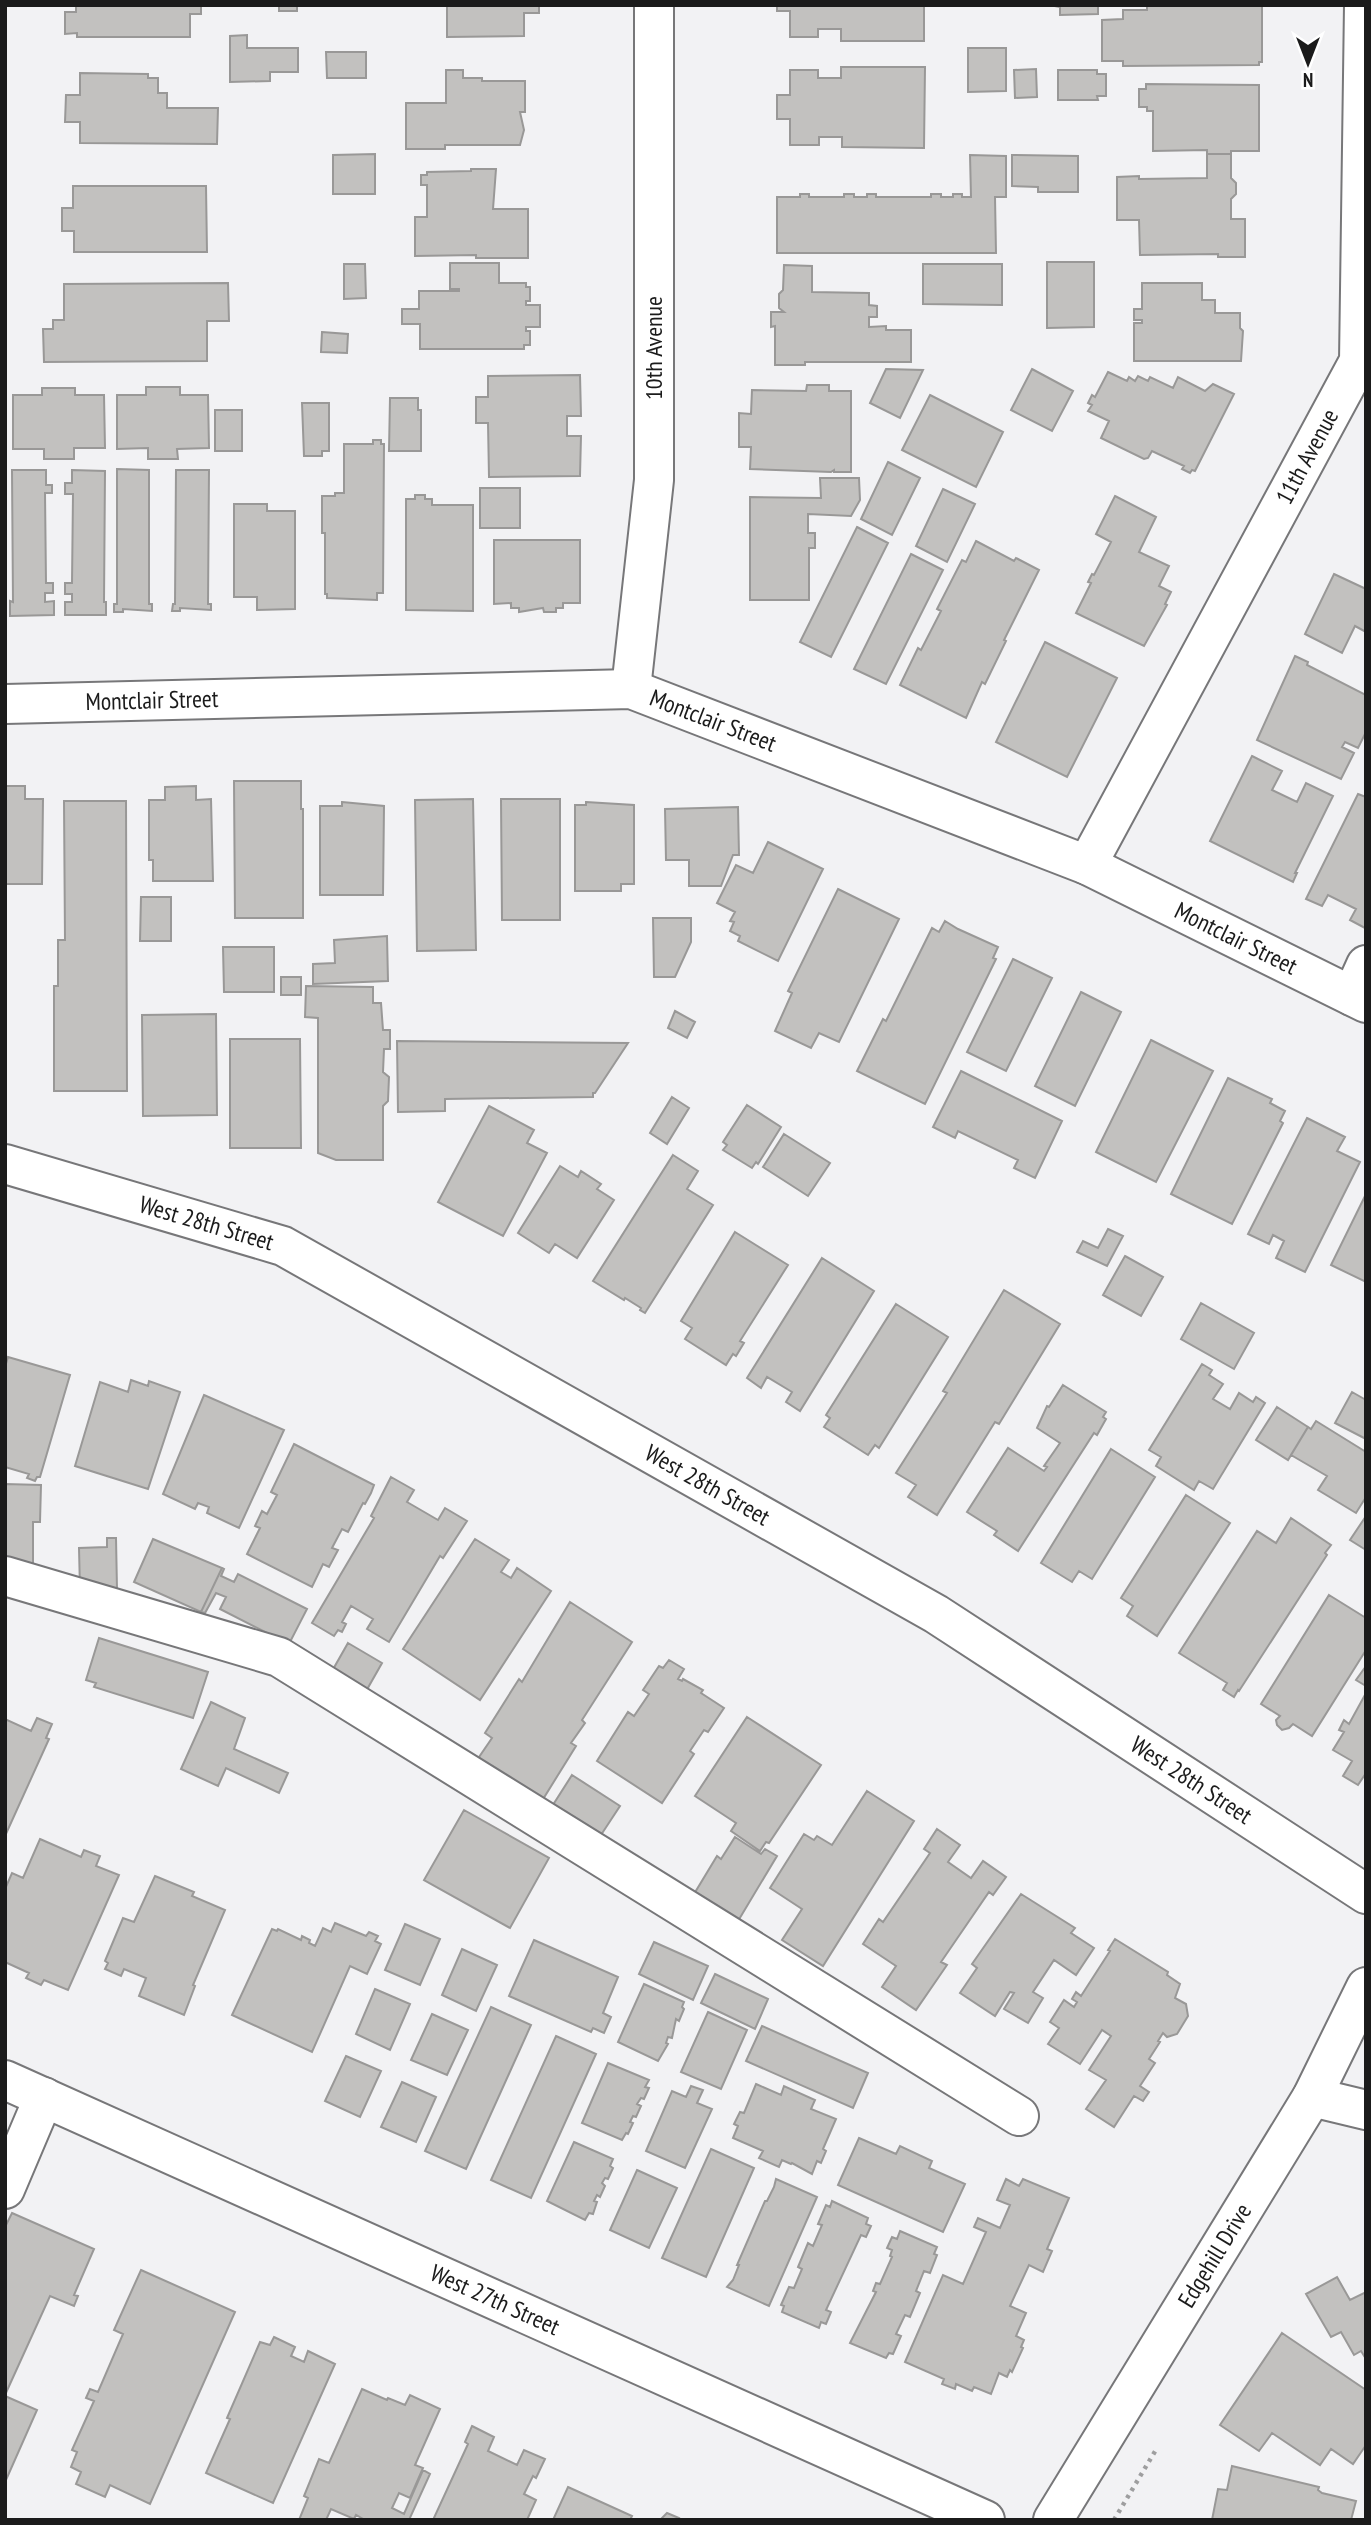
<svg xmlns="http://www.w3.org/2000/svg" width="1371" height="2525" viewBox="0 0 1371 2525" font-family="'PT Sans Narrow',sans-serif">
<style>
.building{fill:#c2c1bf;stroke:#999897;stroke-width:2}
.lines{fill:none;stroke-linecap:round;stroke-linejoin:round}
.minor-casing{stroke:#777779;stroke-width:42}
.path{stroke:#9e9e9f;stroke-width:4.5;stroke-dasharray:3.5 5;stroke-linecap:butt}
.minor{stroke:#fff;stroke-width:38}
.labels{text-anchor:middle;stroke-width:5;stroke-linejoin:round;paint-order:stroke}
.street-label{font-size:24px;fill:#1b1b1b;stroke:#fff}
</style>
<rect width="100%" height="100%" fill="#f2f2f4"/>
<path class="building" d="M76,5H201V14H190V37H77V33L65,34V12H76Z
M279,5H297V11H279Z
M447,5H539V13H524V36L447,37Z
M777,5H924V41H841V29H818V37H790V11H777Z
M1049,5H1098V14L1060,15V7Z
M1147,5H1262V62H1259V65L1123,66V61H1102V20L1123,19V10H1147Z
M247,35V48H298V72H270V81L230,82V36Z
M968,48H1006V91L968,92Z
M326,52H366V78H327Z
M841,67H925L924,148L842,147V137H819V145H790V119H777V95H790V70H818V78H841Z
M1036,69L1037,97L1015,98L1014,70Z
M446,70H463V78H482V81H525V112H520L524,130L520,145H445V149H406V103H446Z
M1058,70H1097V74H1106V96H1097L1098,100H1058Z
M80,73L148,74V78H158V93H167V108H218L217,144L80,143V122H65L66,95H80Z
M1146,84L1259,85V151H1231V154H1207V150L1153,151V111H1147V107H1139V89H1146Z
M375,154V194H333V155Z
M1207,154H1231V178L1236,183V194L1231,199V219H1245V257H1218V254L1140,255L1139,220H1117V177L1139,176V179L1207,178Z
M970,155L1006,156V197H995L996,253H777V197H800V194H809V197H844V194H854V197H867V194H876V197H931V194H941V197H953V194H962V197H971Z
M1012,155L1078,156V192H1038V187L1012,186Z
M471,169H496L493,209H528V258H476V255L415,256V217H427V185H421V175H427V172L471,171Z
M73,186H206L207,252H74V231H62V208H73Z
M1047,262H1094V327L1047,328Z
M450,263H499V283H526V287H530V301H526V305H540V327H526V331H530V345H524V349H420V324H402V309H419V291H459V289H450Z
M344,264H365L366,298L344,299Z
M923,264H1002V305L923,304Z
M784,265L812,266V292L869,293V305L877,306V317H869V327L886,326V330H911V362H805V365H775V326L771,327V312H784L779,308V294L783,290Z
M228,283L229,321H207V361L44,362L43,329H53V320H64V284Z
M1142,283H1202V300H1215V313H1240V328L1243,331L1241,361H1134V323H1142V320H1134V309H1142Z
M322,332L348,334L347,353L321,352Z
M886,369L923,370L900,418L870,403Z
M1032,369L1073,391L1052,431L1011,410Z
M1108,372L1127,381L1129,377L1135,381L1138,376L1148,381L1150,377L1173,388L1178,377L1205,391L1213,384L1234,394L1195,471L1192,470L1190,473L1182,469L1184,466L1152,451L1148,458L1144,459L1101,438L1109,421L1088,411L1092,405L1088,403L1092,395L1095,397Z
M580,375L581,416H567V436H581L580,476L489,477L488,423H476V397H488V376Z
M807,385H829V391H851V472H834V470L831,472L750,469L751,447H739V413L751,414L752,390L806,391Z
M146,387H180V395H208L209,448L177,449L178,459H148V448L117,449V395H146Z
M42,388H75V395H104L105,448H74V459H44V449H13V395H42Z
M930,395L1003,432L976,487L902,450Z
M390,398H418V410H421V451H389Z
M302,403H329V451H322V456H304Z
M215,410H242V451H215Z
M373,440H381V444H384L383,593H377V600L327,598V594H325V533H322V496H335V493H344V444H373Z
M888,462L920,478L892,535L861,519Z
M117,469L149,470V604H152V611L123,609V612H114V604H117Z
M12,470H46V485H52V493H45L46,583H53V593H45V602L54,601V615L10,616V601L13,602Z
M72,470L105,471L104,602H106V615H65V602H72V594H65V583H72L73,494H65V483H72Z
M176,470H209L208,604H211V610L180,608V611H172L173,604H175Z
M820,478H859L860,500L851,516L808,514V533H815V548H809V600H750V497L821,498Z
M480,488H520V528H480Z
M943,489L975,504L947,562L916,546Z
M415,495H425V499H432V505H473V611L406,610V499H415Z
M1115,496L1156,517L1139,552L1169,566L1159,586L1171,592L1165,604L1167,605L1144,646L1076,613L1091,583L1088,582L1092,574L1094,575L1111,542L1096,534Z
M234,504H267V511H295V609L257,610V597H234Z
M857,527L888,543L831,657L800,642Z
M494,540H580V603H563V608H556V612H544L543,608L519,612V608H511V603L494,604Z
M976,541L1014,561L1016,558L1039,570L1004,640L1006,641L985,684L982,682L966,718L900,685L918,648L921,650L941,611L937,609L962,560L966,562Z
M911,554L943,570L886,684L854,669Z
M1334,574L1366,589V632L1355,626L1342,653L1305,634Z
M1045,642L1117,678L1067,777L996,742Z
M1295,656L1308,662L1307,665L1366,695V732L1358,748L1345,742L1342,747L1354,753L1341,779L1257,740Z
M1252,756L1282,771L1272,790L1297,802L1306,783L1333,796L1295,873H1297L1293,882L1210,841Z
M234,781H301V809H303V918H235Z
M5,786H25V799H43L42,884H5Z
M196,786V800L211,799L213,881H153V860H149V800H165V787Z
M1358,794L1366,797L1365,928L1350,920L1356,909L1328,895L1322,906L1306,899Z
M473,799L476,950L417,951L415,800Z
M501,799H560V920H502Z
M64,801H126L127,1091H54V986H58V940H65Z
M342,802L384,806L383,895H320V806H342Z
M586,802L634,805V884H621V891H575V805H586Z
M738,807L739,855H733L721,886H689V860H666L665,809Z
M768,842L823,869L778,961L738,941L740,936L730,931L734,922L730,921L735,912L717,903L736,865L753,873Z
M838,889L899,919L839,1042L819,1033L811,1048L775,1031L792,993L788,991Z
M141,897H171V941H140Z
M653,918H691V942L675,977H654Z
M945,921L958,929L998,947L993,958L996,959L925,1104L857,1071L883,1019L886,1021L932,928L939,932Z
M387,936L388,981L313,984V964L335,963L334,940Z
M223,947H274V992H224Z
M1013,959L1052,978L1006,1071L967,1052Z
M281,977H301V995H281Z
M306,986L373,987V1003H381L383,1030H390V1049H384L383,1072L389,1077L388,1101L383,1106V1160H336L318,1153V1018L305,1017Z
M1081,992L1121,1012L1075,1106L1035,1086Z
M675,1011L695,1022L687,1038L668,1028Z
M216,1014L217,1115L143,1116L142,1015Z
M230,1039H300L301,1148H230Z
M1151,1040L1213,1071L1156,1182L1096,1152Z
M397,1041L628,1043L595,1093H593V1097L445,1099V1111L398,1112Z
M961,1071L1062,1121L1035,1178L1014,1168L1018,1160L958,1131L955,1138L933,1127Z
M1228,1078L1272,1099L1270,1103L1285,1111L1280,1121L1283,1123L1232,1224L1171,1194Z
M672,1097L689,1108L667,1144L650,1133Z
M747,1105L781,1127L758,1164L756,1162L752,1168L723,1150L727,1145L723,1142Z
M489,1106L534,1130L527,1143L547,1153L503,1236L438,1202Z
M1307,1118L1345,1137L1337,1151L1360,1162L1305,1272L1276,1258L1284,1241L1273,1235L1269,1244L1248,1234Z
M784,1134L830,1163L808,1196L763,1167Z
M673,1155L698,1171L687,1189L713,1205L645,1313L640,1310L641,1308L625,1298L624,1300L593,1281Z
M560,1166L578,1177L581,1171L601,1184L597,1189L614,1200L577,1258L555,1244L549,1253L518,1233Z
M1366,1194V1282L1331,1265Z
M1108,1229L1123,1236L1107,1266L1077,1252L1083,1241L1098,1248Z
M735,1232L788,1265L740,1341L744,1343L736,1356L733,1354L726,1365L685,1339L692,1328L681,1321Z
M1125,1256L1163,1277L1141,1316L1103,1295Z
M822,1258L874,1291L800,1411L786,1402L792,1392L767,1377L761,1388L747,1378Z
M1004,1290L1060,1324L999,1424L995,1422L937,1515L908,1497L916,1485L896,1473L947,1393L943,1391Z
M1201,1303L1254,1333L1234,1369L1181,1339Z
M896,1304L948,1337L879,1448L875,1445L868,1455L824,1427L830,1418L826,1415Z
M8,1357L70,1375L40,1477H37L35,1481L27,1478L29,1474L5,1467V1367Z
M1202,1364L1212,1370L1209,1375L1223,1384L1213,1399L1230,1409L1239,1393L1253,1402L1256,1397L1265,1403L1213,1489L1199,1481L1194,1490L1156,1466L1161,1457L1149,1450Z
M131,1380L148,1386L149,1381L180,1392L148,1489L75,1466L100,1382L128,1392Z
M1063,1385L1106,1412L1103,1417L1106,1419L1097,1435L1094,1433L1018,1551L994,1535L997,1531L967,1512L1008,1448L1044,1471L1047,1467L1044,1466L1060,1443L1037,1428L1047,1406L1049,1407Z
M1352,1392L1366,1400V1439L1335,1423Z
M204,1395L284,1430L239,1528L207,1513L209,1507L198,1503L195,1509L163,1494Z
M1277,1407L1308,1427L1288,1460L1256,1440Z
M1316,1421L1366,1452V1497L1356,1513L1318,1490L1327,1476L1291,1455L1308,1427L1311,1429Z
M294,1444L374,1485L371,1493L365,1504L363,1503L348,1532L342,1529L332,1548L338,1550L329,1567L323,1564L312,1587L247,1554L260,1528L255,1526L262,1511L267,1514L277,1495L271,1492Z
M1111,1449L1155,1477L1092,1579L1079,1571L1072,1582L1041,1563Z
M391,1477L414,1490L407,1502L438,1520L445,1508L467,1521L443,1558L440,1556L389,1642L367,1629L373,1619L351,1606L342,1622L346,1624L342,1632L338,1630L334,1636L312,1623L374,1518L371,1516Z
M5,1484L41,1485L40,1522H33V1564H5Z
M1186,1495L1230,1523L1157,1636L1127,1616L1133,1606L1121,1598Z
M1366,1516V1550L1350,1540Z
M1291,1518L1331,1545L1325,1553L1327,1555L1239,1691L1238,1690L1234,1697L1223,1690L1227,1683L1179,1653L1257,1531L1276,1543Z
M107,1538H116L117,1589L80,1590L79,1548L107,1547Z
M153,1539L222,1568L201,1612L134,1582Z
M475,1539L509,1560L501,1572L511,1578L517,1568L551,1591L480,1700L403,1649Z
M222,1568L224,1569L221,1576L234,1582L238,1574L307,1609L289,1644L220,1609L226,1597L216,1593L205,1613L201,1612Z
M1329,1595L1366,1618V1650L1312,1736L1293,1724L1289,1728L1282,1730L1277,1725L1276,1720L1280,1716L1261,1704Z
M570,1602L632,1642L582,1720L585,1723L571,1743L576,1746L540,1804L475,1763L492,1738L485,1733L519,1679L522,1682Z
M99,1638L208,1672L193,1718L94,1687L96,1683L86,1680Z
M348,1643L382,1663L361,1700L327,1680Z
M669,1660L684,1669L678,1679L682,1681L683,1679L703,1690L701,1693L724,1708L708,1732L704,1730L690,1751L694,1754L662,1803L597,1761L628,1712L634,1716L649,1694L643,1690L659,1666L663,1668Z
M1366,1666V1686L1356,1680Z
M1366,1693V1773L1358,1785L1343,1776L1352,1761L1333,1750L1344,1732L1339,1730L1344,1720L1349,1724Z
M211,1702L245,1718L234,1749L288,1773L279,1793L226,1768L218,1786L181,1769Z
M747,1717L821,1765L769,1843L766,1842L760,1851L731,1831L736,1823L695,1796Z
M37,1718L52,1724L46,1738L49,1739L5,1836V1719L31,1731Z
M572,1775L620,1806L599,1838L551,1808Z
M867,1791L914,1821L823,1966L782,1940L802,1909L770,1888L804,1834L814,1840L817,1836L832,1845Z
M464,1810L549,1858L510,1928L424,1880Z
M937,1829L960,1845L948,1862L971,1878L983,1861L1006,1877L993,1895L989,1892L941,1962L947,1965L916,2010L882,1987L896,1966L863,1944L879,1919L883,1922L930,1853L924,1849Z
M735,1837L761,1854L765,1849L777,1856L732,1931L688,1904L717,1856L721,1859Z
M40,1839L81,1857L84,1850L100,1856L96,1866L119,1875L68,1990L44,1980L41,1985L26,1978L29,1973L5,1962V1889L12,1873L23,1878Z
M155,1876L194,1892L192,1896L225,1910L193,1985L195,1986L184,2015L139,1996L146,1978L124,1969L121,1976L105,1969L108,1963L105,1961L123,1918L134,1922Z
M1021,1894L1075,1928L1071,1933L1094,1948L1076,1975L1054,1960L1033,1992L1043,1998L1028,2023L1004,2009L1014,1993L1010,1992L995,2016L960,1993L977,1968L972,1964Z
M335,1923L366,1936L369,1932L378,1936L375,1941L381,1944L367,1974L350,1966L312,2052L232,2015L272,1929L277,1931L278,1929L301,1940L302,1936L310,1940L309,1943L315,1946L323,1928L331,1932Z
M405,1924L440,1939L420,1985L385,1970Z
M1115,1939L1168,1972L1167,1975L1180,1984L1175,1998L1186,2004L1188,2016L1177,2034L1167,2037L1163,2033L1158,2041L1160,2042L1149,2059L1155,2063L1140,2086L1149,2092L1143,2101L1134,2096L1114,2127L1086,2109L1106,2080L1089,2070L1111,2036L1102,2030L1080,2064L1048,2044L1059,2028L1050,2022L1064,2000L1074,2007L1077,2002L1072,1999L1076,1992L1081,1996L1110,1951L1108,1950Z
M534,1940L618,1977L603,2013L611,2017L604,2033L593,2028L591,2032L509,1996Z
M654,1942L708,1966L693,2000L639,1974Z
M462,1949L497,1965L476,2011L442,1995Z
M715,1974L768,1999L755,2029L701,2003Z
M644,1984L684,2002L682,2007L684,2009L679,2021L676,2019L672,2038L668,2037L666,2043L668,2044L658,2061L618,2042Z
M375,1989L410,2004L390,2050L356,2034Z
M491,2007L531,2025L466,2169L425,2151Z
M708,2012L747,2030L721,2089L681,2072Z
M432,2014L468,2030L447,2075L411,2060Z
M762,2026L868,2073L853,2108L746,2061Z
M556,2036L596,2054L531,2198L491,2180Z
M346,2056L381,2071L360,2117L325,2101Z
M608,2063L649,2080L645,2087L649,2088L644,2099L641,2098L637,2104L641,2106L636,2117L633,2116L630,2122L633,2123L628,2134L626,2133L622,2140L582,2123Z
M402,2082L436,2097L416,2142L381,2127Z
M756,2084L781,2095L784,2086L815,2100L811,2109L836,2119L823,2149L826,2151L821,2163L817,2161L812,2174L792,2163L791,2164L782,2160L779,2167L759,2158L763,2151L733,2138L738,2126L734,2124L740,2112L744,2113Z
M691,2086L703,2090L697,2103L712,2109L685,2168L646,2151L672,2091L686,2097Z
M859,2138L896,2154L900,2146L932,2161L929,2168L965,2184L943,2232L838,2185Z
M574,2142L613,2159L610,2166L613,2168L608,2179L605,2178L602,2183L605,2186L600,2197L597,2195L594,2201L597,2202L593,2214L589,2213L585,2220L547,2201Z
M711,2149L754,2168L706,2277L662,2258Z
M637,2170L677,2188L649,2248L610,2230Z
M776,2179L817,2197L769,2306L727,2287L733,2280L739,2265H737L765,2201H767L774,2187Z
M1006,2179L1019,2186L1023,2179L1069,2198L1047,2249L1052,2251L1043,2272L1029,2265L1010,2306L1026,2313L1016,2336L1024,2340L1021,2347L1023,2348L1012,2372L1010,2370L1007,2377L999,2373L991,2394L974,2387L972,2391L956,2384L955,2389L942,2384L944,2379L905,2362L943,2275L963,2284L986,2232L974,2227L978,2218L1000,2228L1010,2205L997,2200Z
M832,2201L868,2218L866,2224L871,2226L866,2237L861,2235L826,2310L831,2312L826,2324L821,2322L819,2328L782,2312L784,2306L781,2305L789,2287L794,2288L802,2269L798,2267L808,2243L813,2246L822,2225L818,2224L826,2205L830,2207Z
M12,2213L94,2249L74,2295L78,2296L74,2306L50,2296L5,2395V2227Z
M900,2231L937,2247L934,2254L937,2255L930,2273L924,2271L916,2291L920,2293L910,2317L905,2315L896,2334L901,2336L893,2354L889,2353L886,2358L850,2343L876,2292L873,2291L876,2283L880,2284L892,2257L890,2256L892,2250L887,2248L892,2237L897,2239Z
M141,2270L235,2312L150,2504L110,2485L105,2497L76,2484L81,2472L71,2467L77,2452L72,2450L94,2401L86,2398L90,2389L98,2392L123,2334L114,2330Z
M1337,2277L1350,2300L1366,2292V2359L1361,2351L1354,2355L1341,2332L1331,2337L1306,2294Z
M1282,2333L1366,2390V2445L1353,2464L1331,2449L1320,2465L1272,2433L1259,2451L1220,2425Z
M274,2337L295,2347L291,2356L304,2362L308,2351L335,2364L273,2503L206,2473L230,2419L227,2418L260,2342L270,2345Z
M362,2389L387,2400L388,2398L405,2405L410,2395L440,2409L415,2465L423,2468L410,2498L399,2493L392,2508L404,2514L423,2470L430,2474L409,2520H365L356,2515L354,2519L331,2509L326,2520H299L308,2498L304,2496L319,2459L329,2463Z
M5,2396L37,2410L6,2480H5Z
M472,2426L494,2437L488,2451L517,2465L524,2450L545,2459L536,2478L533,2476L524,2494L536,2500L527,2520H433L468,2444L465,2442Z
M1232,2466L1319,2487L1318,2490L1322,2493L1356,2501L1351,2520H1212L1218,2489L1227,2490Z
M568,2487L632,2516L630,2520H553Z
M667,2513L679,2518L678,2520H660Z"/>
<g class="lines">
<g class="minor-casing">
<g id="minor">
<path d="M631,689L654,480V5"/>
<path id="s1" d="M5,704L631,689L1087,865L1366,1003"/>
<path id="s2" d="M1087,865L1359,361L1364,5"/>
<path d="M1352,996L1366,965"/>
<path id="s3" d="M5,1164L283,1246L936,1614L1366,1894"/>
<path d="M5,1576L279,1657L1019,2116"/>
<path id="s4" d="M5,2080L985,2520"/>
<path d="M1312,2097L1366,2110"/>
<path d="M5,2189L44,2097"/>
<path id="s5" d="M1053,2520L1312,2097L1366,1987"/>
</g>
</g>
<path class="path" d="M1114,2520L1157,2448"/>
<use href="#minor" class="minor"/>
</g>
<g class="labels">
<g class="street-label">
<text transform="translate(654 348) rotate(-90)" y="8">10th Avenue</text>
<text dy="8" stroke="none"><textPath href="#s2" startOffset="464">11th Avenue</textPath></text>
<text dy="8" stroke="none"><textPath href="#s1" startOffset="147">Montclair Street</textPath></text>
<text dy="8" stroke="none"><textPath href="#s1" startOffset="714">Montclair Street</textPath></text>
<text dy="8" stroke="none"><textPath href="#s1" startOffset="1281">Montclair Street</textPath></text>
<text dy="8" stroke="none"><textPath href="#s3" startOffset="210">West 28th Street</textPath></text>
<text dy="8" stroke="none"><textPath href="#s3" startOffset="777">West 28th Street</textPath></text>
<text dy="8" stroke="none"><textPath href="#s3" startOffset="1344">West 28th Street</textPath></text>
<text dy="8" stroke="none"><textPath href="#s5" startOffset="310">Edgehill Drive</textPath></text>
<text dy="8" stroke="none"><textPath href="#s4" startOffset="537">West 27th Street</textPath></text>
</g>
</g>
<rect width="1371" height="2525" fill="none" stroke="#1b1b1b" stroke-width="14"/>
<g transform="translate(1308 63) rotate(180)" stroke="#ffffff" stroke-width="5" paint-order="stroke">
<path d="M0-5L12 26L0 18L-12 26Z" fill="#1b1b1b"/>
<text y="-10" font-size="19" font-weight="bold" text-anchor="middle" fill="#1b1b1b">N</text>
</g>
</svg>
